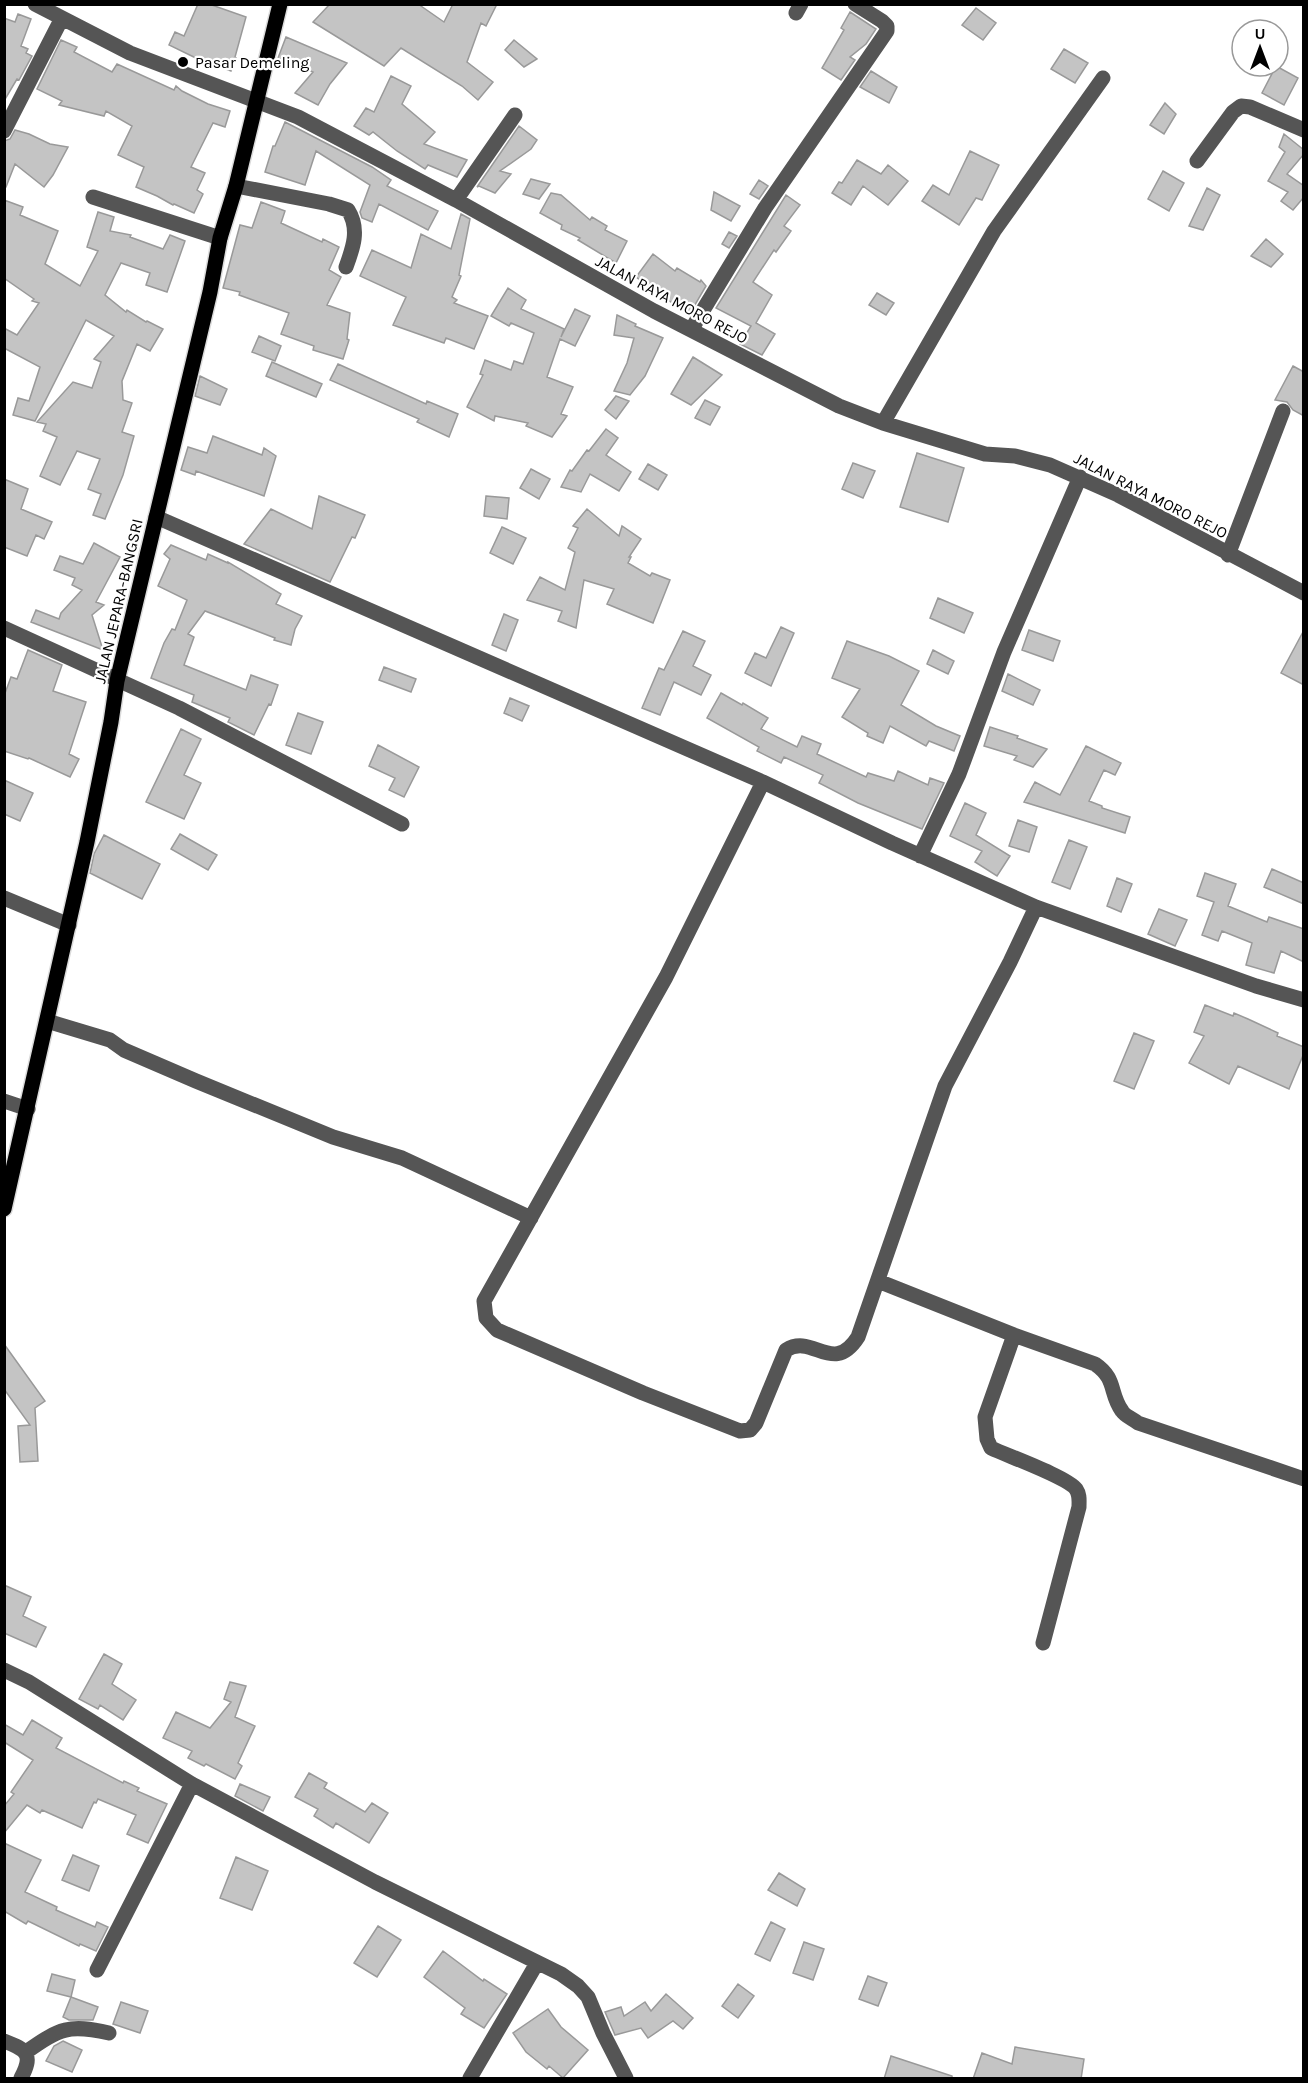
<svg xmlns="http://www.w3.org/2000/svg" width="1308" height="2083" viewBox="0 0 1308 2083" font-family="Karla,sans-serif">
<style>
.building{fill:#c4c4c4;stroke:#999;stroke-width:1.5}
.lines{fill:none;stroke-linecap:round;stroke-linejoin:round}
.major-casing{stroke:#dbdbdb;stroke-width:18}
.minor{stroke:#555;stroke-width:15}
.major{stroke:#000;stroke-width:15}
.poi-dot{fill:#000;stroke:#fff;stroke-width:2}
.labels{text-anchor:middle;stroke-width:4.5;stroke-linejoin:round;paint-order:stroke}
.poi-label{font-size:16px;fill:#000;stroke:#fff;text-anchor:start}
.street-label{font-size:16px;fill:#000;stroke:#fff}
</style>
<rect width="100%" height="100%" fill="#fff"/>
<path class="building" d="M198,4H209L246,17L235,57L236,58L231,71L203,60L202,61L169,45L175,32L184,36Z
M330,4H418L444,22L453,4H497L486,26L481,23L467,62L493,82L478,100L462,86L401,48L384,66L313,22Z
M976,8L996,23L983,40L962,25Z
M850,12L876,29L866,44L850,57L855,60L841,80L822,68L844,30L841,28Z
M18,14L31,19L21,46L28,49L26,53L32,56L19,80L17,79L4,101V18L15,22Z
M286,37L347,63L330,84L318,105L295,93L313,72L278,58Z
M61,40L77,47L74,52L112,72L117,64L174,90L176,86L182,91L208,104L230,111L225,127L213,123L191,167L205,173L197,190L203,194L194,213L174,204L173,205L157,196L136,187L144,167L118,155L132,126L106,111L104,116L59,105L62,101L37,89Z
M514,40L537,59L524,67L505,50Z
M1064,49L1088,63L1075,83L1051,69Z
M1276,66L1298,78L1284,105L1262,93Z
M871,71L897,87L889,103L860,87Z
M391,76L411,86L402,104L435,132L424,144L467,160L457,177L428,165L425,169L397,151L373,132L369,135L354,126L366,108L374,112Z
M1165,103L1176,114L1164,134L1150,125Z
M285,122L372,167L391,180L387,186L438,211L428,230L379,204L372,222L362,218L360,212L370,185L316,151L305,185L265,172L273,146H275Z
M519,126L537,140L531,149L500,171L511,174L495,193L479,186L477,187Z
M15,130L29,134L50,144L68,147L53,175L44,187L15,164L6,187H4V141L10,139Z
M1284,134L1304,150V154L1287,174L1304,186V197L1293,210L1281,201L1288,192L1268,181L1285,152L1279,147Z
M970,151L999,165L982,200L976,198L959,225L922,201L933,185L949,195Z
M857,160L881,174L888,165L908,181L888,205L863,186L851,205L832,193L839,182L842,183Z
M1163,171L1184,183L1169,211L1148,199Z
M531,179L550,184L539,199L523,194Z
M759,180L768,186L759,199L750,194Z
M1207,188L1220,195L1203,230L1189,226Z
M714,192L740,206L731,221L711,210Z
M551,193L561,195L590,220L592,217L607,226L605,230L627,241L616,263L578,240L580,238L561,229L562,225L540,213Z
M786,195L800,205L784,226L791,231L776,252L774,250L753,282L772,295L756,323L775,334L762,355L740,344L751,326L716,308Z
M4,200L23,207L20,215L58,231L45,264L80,286L98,251L87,247L98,212L114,217L110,231L131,235L130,237L163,249L170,235L185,241L167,292L146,285L150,273L121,263L105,295L126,312L127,310L146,322L147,321L163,329L150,351L137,344L122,381L123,400L132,403L122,432L134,436L123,475L105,519L93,515L101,494L88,489L100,459L77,451L60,485L40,476L57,437L43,431L46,424L37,422L73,382L92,388L101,362L94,359L114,336L86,320L35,421L13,415L18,398L29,401L40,367L4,348V328L17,335L39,303L32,301L34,299L4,278Z
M261,202L285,211L281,223L322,242L323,239L339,247L329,270L341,277L327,305L350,313L347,339L349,340L343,359L313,350L314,346L281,334L289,313L239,295L240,292L223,288L240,225L252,228Z
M461,214L470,219L459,275L461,276L452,297L457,300L454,303L488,316L474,349L446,338L444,343L393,325L406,297L360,276L372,250L411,268L421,234L451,249Z
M729,232L737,236L729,248L722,244Z
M1266,239L1283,254L1271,267L1251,256Z
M653,254L675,271L677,268L700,282L701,280L706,286L689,315L636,277Z
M508,288L526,300L521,309L564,329L561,337L575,309L590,316L575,346L560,339L547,377L573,387L561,414L567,416L552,437L526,426L528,423L495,416L494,421L467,407L483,375L480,374L485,360L511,370L514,361L523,364L534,333L511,323L509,326L491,316Z
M877,293L894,303L886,315L869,305Z
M617,315L636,324L635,326L663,338L645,376L630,395L614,391L627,363L634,338L614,335Z
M259,336L281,346L275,361L252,352Z
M693,357L722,375L691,405L671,394Z
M272,362L322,384L316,397L266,376Z
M338,364L426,404L427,401L458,414L449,437L417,422L419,419L330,380Z
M1293,366L1304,372V416L1293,410L1287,402L1275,400Z
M200,376L227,389L220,405L195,396Z
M616,396L629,401L616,419L605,410Z
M705,400L720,407L710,425L695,418Z
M606,429L618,438L606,455L631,472L619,491L590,474L581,492L561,487L570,470L572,471L587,450L589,451Z
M213,436L262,455L264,448L276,456L264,496L196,471L195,475L181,470L188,447L207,453Z
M917,453L964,468L948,522L900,507Z
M853,463L875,471L863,498L842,489Z
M648,464L667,475L658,490L639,479Z
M531,469L550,479L539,499L520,488Z
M4,479L28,489L21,509L52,522L44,539L36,535L27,556L4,547Z
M319,496L365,515L355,538L352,537L330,582L244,544L271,509L312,529Z
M486,496L509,498L507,519L484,516Z
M587,509L619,536L622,526L641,539L629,557H631L628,563L650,576L652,573L670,580L653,623L607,604L614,589L584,580L576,628L558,621L562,611L527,600L540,577L565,590L575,552L568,548L578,528L573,526Z
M502,527L526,538L513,564L490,553Z
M94,543L120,557L96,602L104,605L92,615L103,650L31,622L36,610L59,619L61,613L82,590L72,585L75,578L54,570L60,556L83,564Z
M171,545L206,560L208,554L228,563V562L281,594L276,604L302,616L295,629L291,645L274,640L275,638L205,611L188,634L194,637L184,665L246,690L251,675L278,685L271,705L269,704L254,735L228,722L230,718L192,702L194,695L151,678L164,643L172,629L175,630L187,600L158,586L170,559L164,554Z
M938,598L973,613L964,633L930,618Z
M504,614L518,620L506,651L492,645Z
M781,627L794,633L771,686L745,673L755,653L766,658Z
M1029,630L1060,641L1053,661L1022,650Z
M1304,630V685L1281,673Z
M683,631L705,641L693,666L711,675L701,695L674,682L660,715L642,708L659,668L664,670Z
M847,641L889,656L919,671L901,705L936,726L960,736L954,751L929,741L926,746L890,726L883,743L867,736L868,733L842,717L860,689L832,678Z
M28,650L62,665L53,691L86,702L69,754L79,759L70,777L29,758L28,759L4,751V696L11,677L17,679Z
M933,650L954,661L948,674L927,664Z
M384,667L416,679L411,692L379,680Z
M1008,674L1040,690L1033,705L1002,691Z
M721,693L742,705L743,703L768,718L761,729L797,747L802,736L821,744L817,754L866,777L868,773L894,781L898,771L928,785L930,778L944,783L922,829L858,803L819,783L823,775L784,757L781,763L757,751L759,747L707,718Z
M510,698L529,706L522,721L504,713Z
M298,713L323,722L311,754L286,745Z
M990,727L1018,736L1017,738L1047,749L1033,767L1014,760L1017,756L984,746Z
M181,729L201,739L184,775L201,783L184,819L146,802Z
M378,745L419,767L404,797L389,790L395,778L369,766Z
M1086,746L1121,763L1115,775L1104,770L1089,801L1102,806V808L1130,817L1125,833L1024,802L1035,782L1060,795Z
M4,780L33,793L20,821L4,814Z
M965,803L986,813L976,835L1010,856L997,876L975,862L982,851L950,836Z
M1018,820L1037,827L1029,852L1009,846Z
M180,834L217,855L208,870L171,849Z
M104,835L160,864L142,899L90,873L94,854Z
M1069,840L1087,847L1070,889L1052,882Z
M1272,869L1304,883V904L1264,887Z
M1205,873L1236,884L1228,906L1267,922L1269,917L1304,929V962L1281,951L1274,973L1246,965L1252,943L1222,931L1218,941L1202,935L1214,902L1197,896Z
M1117,878L1132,884L1121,912L1107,906Z
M1159,909L1187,920L1175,946L1148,934Z
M1205,1005L1233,1016L1234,1013L1248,1019L1278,1033L1277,1036L1304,1047V1053L1289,1089L1238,1066L1229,1084L1189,1063L1204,1036L1194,1032Z
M1134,1033L1154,1041L1134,1089L1114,1081Z
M4,1344L45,1401L35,1408L38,1461L20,1462L18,1426L30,1425L4,1389Z
M4,1585L31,1597L23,1616L46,1627L36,1647L4,1633Z
M104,1654L122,1664L112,1684L136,1700L123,1720L100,1705L98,1709L79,1699Z
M230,1682L246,1686L235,1717L255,1726L238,1763L242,1766L235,1779L206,1764L204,1766L188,1758L192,1751L163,1738L176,1712L210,1728L231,1702L224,1699Z
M32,1720L62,1738L56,1748L123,1783L124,1781L139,1788L137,1791L167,1804L148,1843L127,1834L136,1815L98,1799L96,1803L94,1802L82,1828L42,1810L40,1813L27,1805L4,1833V1806L14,1794L11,1792L33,1760L4,1742V1724L23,1735Z
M309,1773L327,1783L324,1788L365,1812L372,1803L388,1813L369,1843L336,1823L333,1828L314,1816L318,1809L295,1797Z
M240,1784L270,1797L263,1811L235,1796Z
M4,1843L41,1860L25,1892L57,1907L56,1910L95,1927L97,1922L108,1927L96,1951L80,1944L79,1946L28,1921L26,1924L4,1911Z
M73,1855L99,1866L89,1891L62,1880Z
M236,1857L268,1871L252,1910L220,1898Z
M779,1873L805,1889L797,1906L768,1890Z
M771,1922L785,1929L770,1961L755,1954Z
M378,1926L401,1940L377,1977L354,1963Z
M804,1942L824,1949L813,1980L793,1973Z
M443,1951L483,1981L484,1979L507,1994L484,2028L461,2014L465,2008L424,1977Z
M52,1974L75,1980L71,1997L47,1991Z
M868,1976L887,1983L878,2006L859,1999Z
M738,1984L754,1996L738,2018L722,2006Z
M666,1994L693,2018L683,2029L673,2021L648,2038L641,2028L615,2035L605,2012L621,2007L624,2016L645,2002L651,2011Z
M71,1997L98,2007L93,2020H69L63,2017Z
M121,2002L148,2011L140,2033L113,2024Z
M548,2009L561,2027L588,2050L563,2078L549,2066L547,2069L526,2052L513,2033Z
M63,2041L82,2050L72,2072L46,2061L54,2046Z
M1015,2047L1084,2059L1081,2079H973L982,2053L1012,2064Z
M891,2056L952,2076V2079H884Z"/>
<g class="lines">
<g class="major-casing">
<path id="major" d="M4,1209L87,842L111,722L117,681L210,292L220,238L236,186L280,4"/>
</g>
<path class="minor" d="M35,4L130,53L298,117L456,200L654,311L839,406L883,423L985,454L1015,456L1050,465L1118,495L1304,593
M796,13L801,4
M4,131L62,18
M1197,161L1233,112L1241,106L1250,107L1304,130
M236,186L329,204L348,210C360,229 353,248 346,267
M93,197L220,238
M456,200L515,115
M691,330L765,208L887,31V26L882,21L855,4
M883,423L994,231L1103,78
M156,517L763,782L892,843L1036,907L1256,986L1304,1000
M1228,555L1283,411
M4,628L179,708L402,824
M763,782L666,977L484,1301L486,1318L497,1330L643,1393L740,1431L750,1430L756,1423L786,1350C813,1333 833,1376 858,1337L945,1086L1010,962L1036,907
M920,856L959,774L1004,652L1080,477
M4,898L69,925
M47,1021L110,1040L124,1050L196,1081L333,1137L402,1158L531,1218
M4,1101L28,1109
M878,1281L1014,1335L1095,1364C1117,1379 1109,1393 1122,1411C1125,1416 1133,1419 1138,1423L1304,1479
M1014,1335L985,1417L987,1439L991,1448C1008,1456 1067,1477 1076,1489C1080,1495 1079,1500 1079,1507L1043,1643
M4,1670L29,1682L192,1784L375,1882L561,1974L578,1986L588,1997L603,2033L626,2078
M97,1970L192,1784
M4,2041C28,2050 33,2055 21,2078
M26,2052C60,2028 69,2024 109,2033
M470,2078L537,1963"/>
<use href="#major" class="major"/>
</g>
<circle class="poi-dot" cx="183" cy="62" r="6"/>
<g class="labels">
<g class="poi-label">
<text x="195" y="68">Pasar Demeling</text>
</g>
<g class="street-label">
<text transform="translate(672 299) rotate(28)" y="6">JALAN RAYA MORO REJO</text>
<text transform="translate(1151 495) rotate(27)" y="6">JALAN RAYA MORO REJO</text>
<text transform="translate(118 601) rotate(-77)" y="6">JALAN JEPARA-BANGSRI</text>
</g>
</g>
<rect width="1308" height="2083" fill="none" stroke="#000000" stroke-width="12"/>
<g transform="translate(1260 48)"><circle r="28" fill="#ffffff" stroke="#999999" stroke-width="1.5"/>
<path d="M0-4.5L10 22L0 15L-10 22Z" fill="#000000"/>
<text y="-9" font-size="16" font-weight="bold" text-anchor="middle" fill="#000000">U</text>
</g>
</svg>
